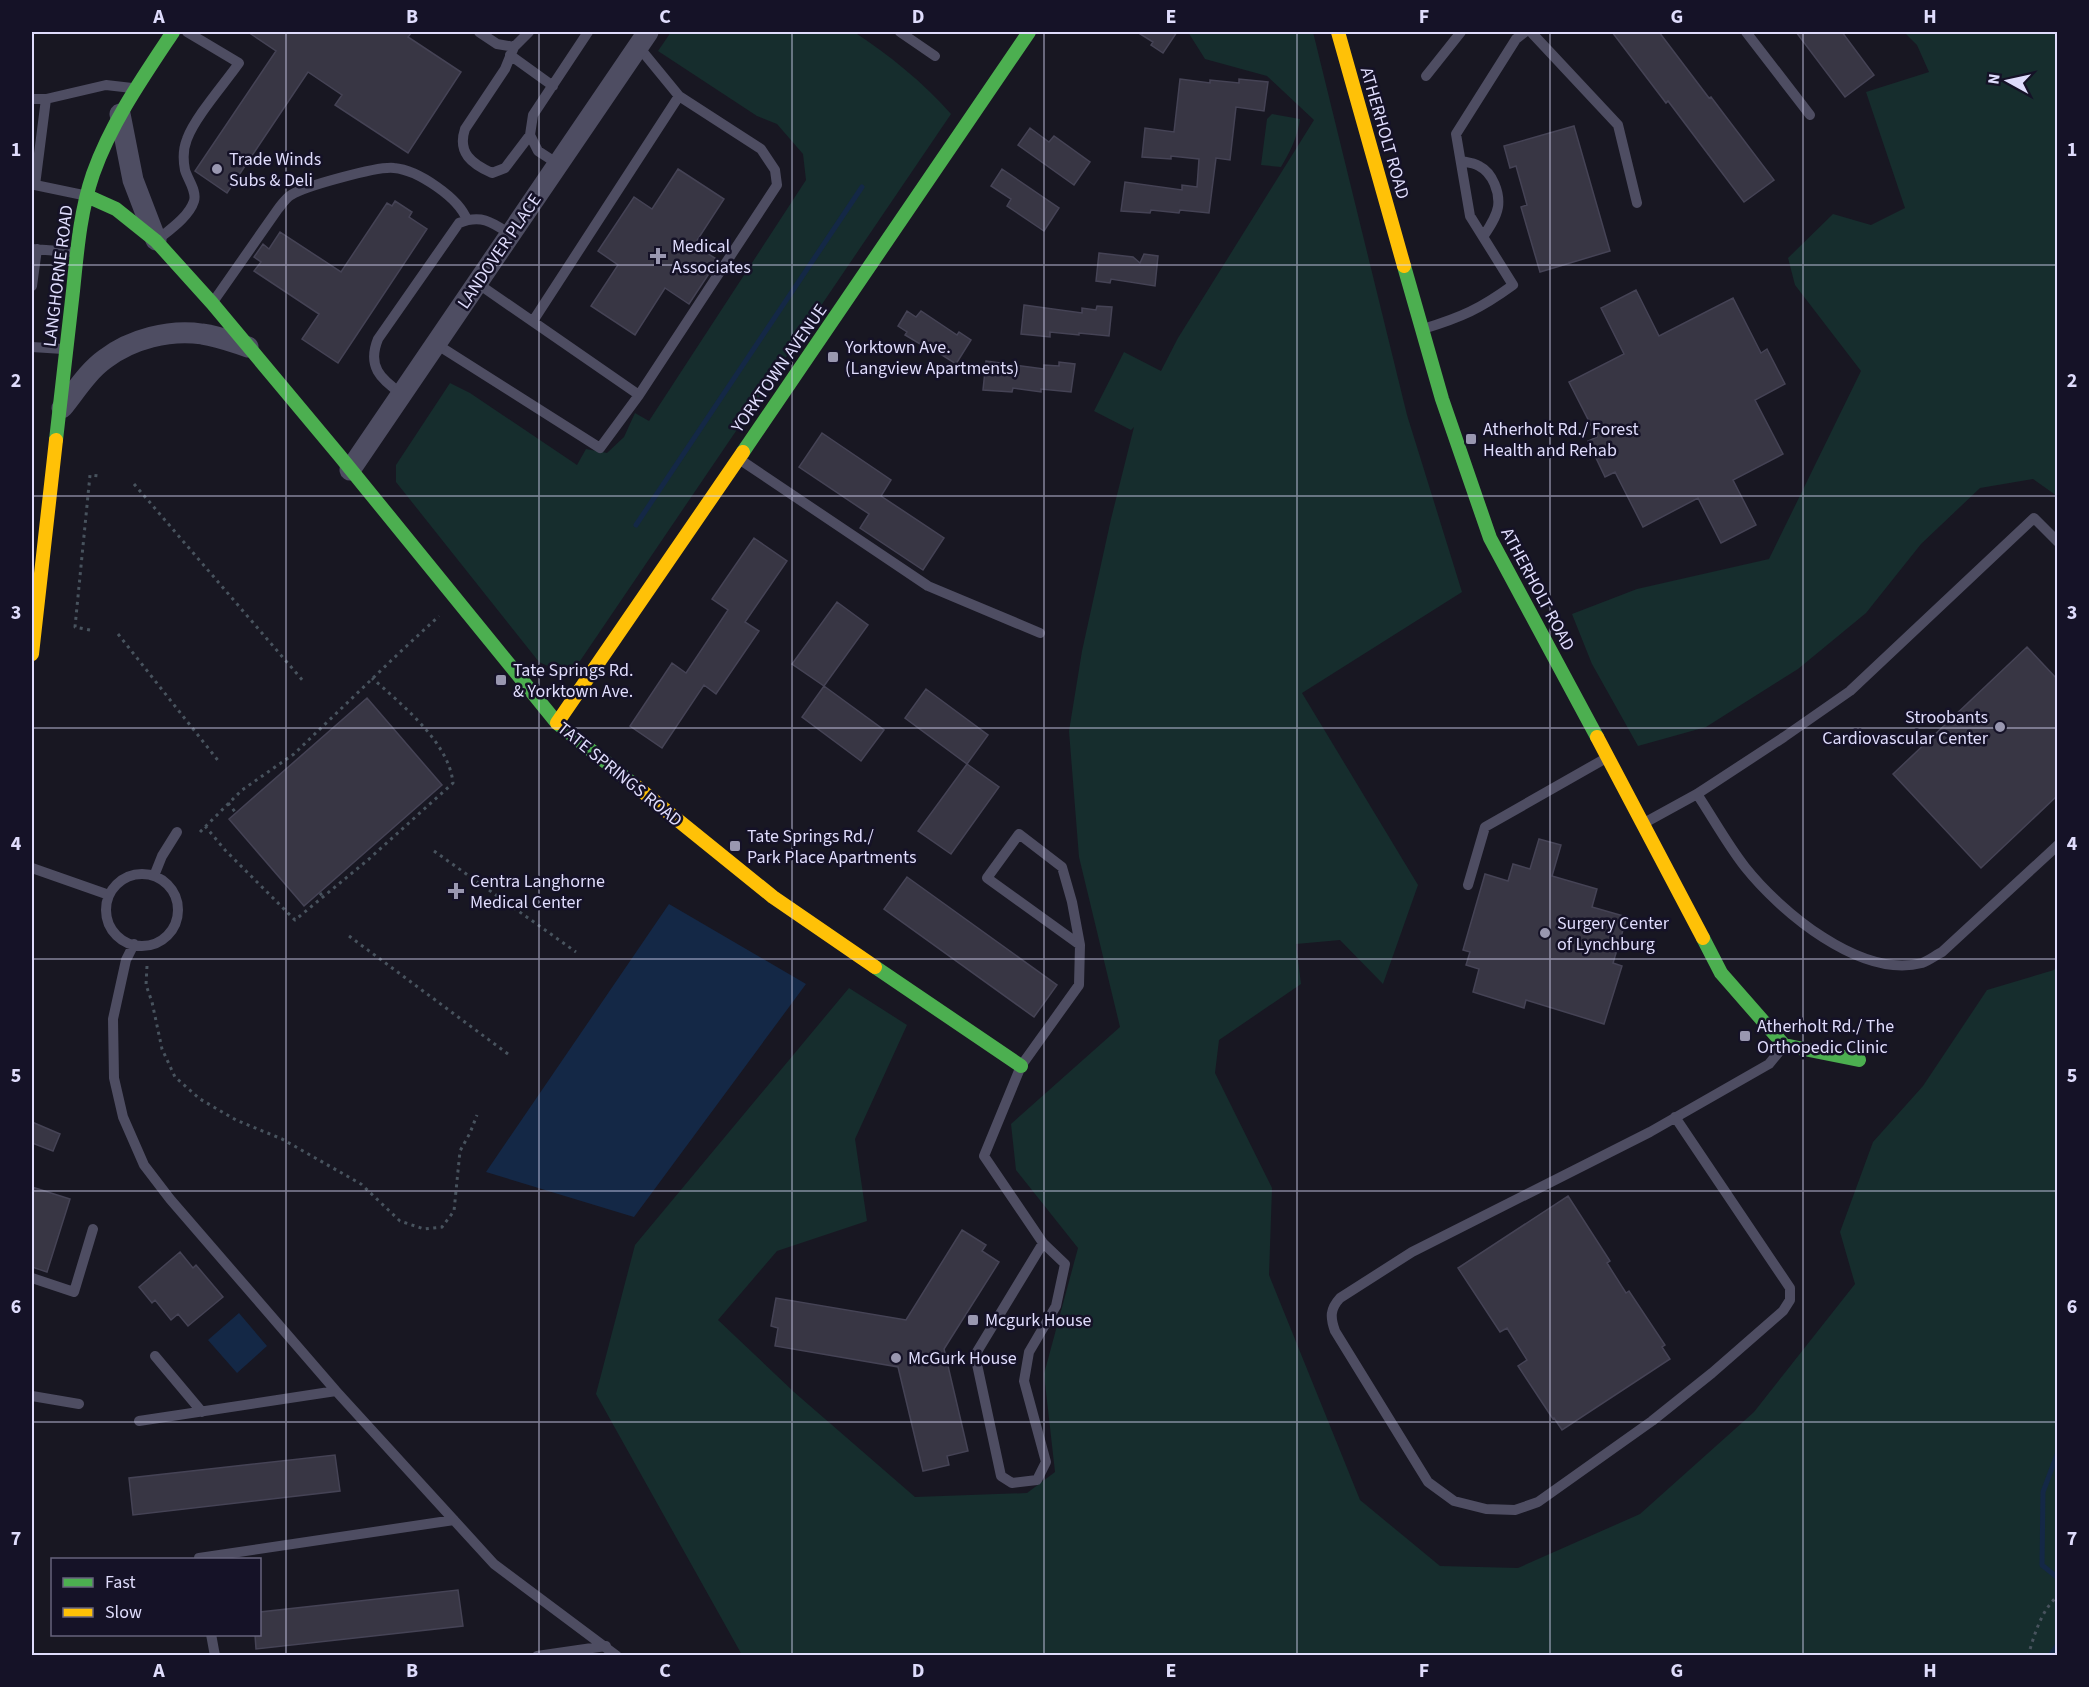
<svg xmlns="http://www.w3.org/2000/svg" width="2089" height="1687" viewBox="0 0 2089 1687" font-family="'Source Sans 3',sans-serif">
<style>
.green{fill:#162d2d}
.water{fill:#142846}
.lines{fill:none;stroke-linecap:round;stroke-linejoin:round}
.stream{stroke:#142846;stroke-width:5}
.building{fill:#383644;stroke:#454355;stroke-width:1.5}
.path{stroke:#48535e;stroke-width:3;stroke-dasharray:3 4.5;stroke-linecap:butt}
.lane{stroke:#4e4d62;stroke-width:10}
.street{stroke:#4e4d62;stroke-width:21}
.fast{stroke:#4caf50;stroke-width:14}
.slow{stroke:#ffc107;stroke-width:14}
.grid{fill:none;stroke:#dfdcfc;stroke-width:1.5;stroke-opacity:0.55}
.poi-dot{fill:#9997b0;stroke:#151227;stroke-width:2}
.labels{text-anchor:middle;stroke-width:5;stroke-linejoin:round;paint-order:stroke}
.street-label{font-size:18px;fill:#dfdcfc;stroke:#151227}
.poi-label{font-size:18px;fill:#dfdcfc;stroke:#151227;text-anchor:start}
.neatline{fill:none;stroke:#dfdcfc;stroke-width:2}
.grid-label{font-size:20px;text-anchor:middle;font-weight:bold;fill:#dfdcfc}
</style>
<rect width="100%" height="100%" fill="#181722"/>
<path class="green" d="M671,32H854C889,55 923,82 951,114L580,661L559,671L539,662L396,482V465L450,383L470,393L577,465L586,449L607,453L624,437L635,413L649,421L806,180L803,154L777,124L757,116L658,51Z
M1188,32H1313L1407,415L1462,592L1302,693L1418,885L1383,984L1340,940L1296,944L1301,984L1219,1040L1215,1073L1272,1188L1269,1275L1360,1500L1440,1566L1518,1568L1640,1514L1754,1412L1855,1284L1840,1232L1873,1142L1923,1086L1987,990L2054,970L2057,965V1655H742L596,1394L635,1245L849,988L907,1025L855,1139L867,1221L777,1251L718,1320L794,1392L915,1497L1027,1493L1055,1472L1044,1374L1078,1248L1016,1170L1011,1124L1120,1027L1079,857L1069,731L1082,651L1111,519L1134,427L1131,430L1094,411L1124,352L1161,371L1178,338L1314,120L1267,76L1205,59Z
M1904,32H2057V496L2033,479L1980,488L1921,544L1866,613L1798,669L1706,727L1638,746L1592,664L1572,614L1637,589L1769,559L1861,371L1795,285L1788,258L1833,214L1871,225L1905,208L1866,92L1929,72L1917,45Z
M1272,114L1300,119C1298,136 1290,152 1281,167L1261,165L1267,119Z"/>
<path class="water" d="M669,904L806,984L634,1217L486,1172Z
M239,1313L267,1346L237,1373L208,1340Z"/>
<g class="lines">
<path class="stream" d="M636,525L862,187
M2058,1452L2043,1492L2042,1565L2058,1578
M2050,1656L2058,1644"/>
</g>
<path class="building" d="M248,32H412L408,37L461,72L408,153L335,105L342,95L308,72L227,193L195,171L276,51Z
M1137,32H1177L1163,53L1151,45L1153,42Z
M1612,32H1659L1709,98L1711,97L1774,180L1744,202L1668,101L1666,103Z
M1796,32H1842L1874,75L1845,97Z
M1180,79L1210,83V80L1239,83V79L1268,82L1264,111L1236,107L1230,160L1216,158L1209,213L1180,210L1179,213L1151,210L1150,213L1121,211L1125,182L1182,190V185L1197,187L1199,159L1171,156V159L1142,157L1145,128L1174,132Z
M1574,126L1610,251L1540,272L1521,207L1527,205L1516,166L1510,168L1504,146Z
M1030,128L1049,142L1054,136L1090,162L1074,185L1018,145Z
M678,169L724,199L694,245L718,260L689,304L665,288L635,335L591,306L618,265L598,251L634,197L652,209Z
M1002,169L1059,208L1044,231L1007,206L1011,199L991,186Z
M395,201L412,212L409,217L427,229L338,363L302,339L319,314L254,271L261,262L254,257L263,244L269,249L280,232L341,272L387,203L392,206Z
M1099,253L1133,257L1140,263L1144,254L1158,256L1155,286L1111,279L1110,283L1096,281Z
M1636,290L1659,336L1733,298L1761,353L1767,349L1785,384L1755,400L1783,454L1733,480L1756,525L1721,543L1698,498L1643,527L1615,472L1605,477L1588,441L1597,437L1569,382L1624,354L1601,308Z
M1024,305L1082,313V308L1096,310L1097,306L1112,307L1109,336L1079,333V335L1050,332V337L1021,334Z
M907,311L916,317L921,311L957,335L959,332L971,340L956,364L931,348L930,350L905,335L907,332L898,326Z
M986,361L1044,369V365L1059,366V362L1075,364L1071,392L1041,389V392L1013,388L1012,392L983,390Z
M822,433L891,480L881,496L944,538L923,570L860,528L869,514L799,467Z
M754,538L787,561L745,622L759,631L716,694L704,685L662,748L630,726L672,663L686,673L728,610L712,599Z
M837,602L868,625L824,686L792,664Z
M2027,647L2058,680V795L1981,868L1893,774Z
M824,686L884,730L861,761L802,717Z
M926,689L988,735L967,764L905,718Z
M367,698L442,785L304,906L229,819Z
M967,764L999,787L951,854L918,831Z
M1539,839L1561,845L1552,876L1597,889L1592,907L1627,917L1613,963L1622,966L1604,1024L1526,1000L1524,1008L1473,992L1479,969L1466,965L1470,952L1463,950L1485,874L1508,881L1513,864L1530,869Z
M907,877L1057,985L1034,1017L884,909Z
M32,1122L60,1134L53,1151L32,1143Z
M32,1187L70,1199L47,1272L32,1267Z
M1568,1196L1610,1261L1607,1263L1626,1293L1629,1291L1665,1345L1662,1347L1670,1359L1562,1430L1554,1418L1553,1419L1518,1366L1527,1360L1507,1328L1500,1332L1458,1268Z
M962,1230L986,1245L982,1251L999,1262L944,1349L968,1451L947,1456L949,1465L923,1471L898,1367L775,1346L778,1328L771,1326L776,1298L906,1320Z
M180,1252L193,1268L196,1265L223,1297L188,1326L178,1314L171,1320L155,1300L152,1303L139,1287Z
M335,1455L340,1491L133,1515L129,1478Z
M458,1590L463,1626L256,1649L255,1635H260V1612Z"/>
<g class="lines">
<path class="path" d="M134,484L304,682
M90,630L75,627L90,475L99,476
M118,634L220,763
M228,803L236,813
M205,826L225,850L295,920L369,859L453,783C449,742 401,704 372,678
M200,832L242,790L294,754L399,653L439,616
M434,851L576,952
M320,893L323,897
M349,936L508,1054
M147,966L146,985L152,1002L162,1049L175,1077L200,1099L236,1120L282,1139L361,1184L400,1221L424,1229L442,1227L454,1211L460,1151L470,1133L477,1115
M2058,1585V1589
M2028,1656C2034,1636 2041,1610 2058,1596"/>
<path class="lane" d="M479,32L497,44L514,47L529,32
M900,32L935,56
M1531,32L1618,125L1637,203
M1746,32L1810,115
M514,47L505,69L465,129C457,153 472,164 492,173L505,168L530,135
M510,55L553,86
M1426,76L1461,32
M32,99H46L106,85L132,88
M46,99L35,185L83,195
M1461,161C1466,162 1474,163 1479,166C1493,173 1500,193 1498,207C1496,218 1489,228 1483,237
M558,164L538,151L530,135L533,115L588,32
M156,241C168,231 189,217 194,201C197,191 188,180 185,170C183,160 183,149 187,139C195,117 225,83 239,63L187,32
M32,249L73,252
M477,283L639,395L777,185L775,170L761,149L679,96L638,46
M32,286L37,249
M213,302L278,209C282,204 286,198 291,195C305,186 378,166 394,168C418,170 459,198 467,220
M533,321L679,96
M1423,329C1462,317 1480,309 1513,285L1470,216L1456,134L1516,39L1525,32
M436,344L600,448L639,395
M32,347L63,349
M402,394C380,379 367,366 378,339L459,223C481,214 492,222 510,234
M739,459L928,586L1040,633
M1697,794C1713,818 1727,844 1745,867C1780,911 1860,979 1922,963C1928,961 1936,955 1942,952L2058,845
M1646,822L1697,794L1784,737L1850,691L2034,518L2058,542
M32,868L109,895
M106 910a36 36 0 1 1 72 0a36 36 0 1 1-72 0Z
M154,876L162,856L177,832
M1468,885L1485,827L1608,757
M134,944L126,960L113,1019L114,1078L123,1117L144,1165L170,1199L336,1391L494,1564L617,1656
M1675,1117L1790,1288V1300L1783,1311L1712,1373L1652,1421L1538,1502L1515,1510L1486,1509L1454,1501L1428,1482L1335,1331C1330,1317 1330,1309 1340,1298L1412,1252L1650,1132L1769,1064L1783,1047
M1043,1243L975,1355L1001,1476L1012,1483L1037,1480L1046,1462L1024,1381L1029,1352L1056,1306L1065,1264L1043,1243L984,1156L1021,1066L1079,985L1080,945L1072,902L1062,867L1019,834L987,878L1080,945
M32,1278L74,1292L93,1229
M155,1356L202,1412
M32,1396L79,1404
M139,1421L336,1391
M199,1560V1558L454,1520
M211,1634L215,1656
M537,1656L606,1646"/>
<path class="street" d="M120,114L133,180L156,240
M62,408C75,392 88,371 105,359C131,339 170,329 202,334C218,336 233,342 248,347
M350,470L648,32"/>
<path class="fast" d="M87,196L116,209L156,241L212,303L339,455L557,723L632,783
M1404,266L1442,399L1490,538L1597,737
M56,440C62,390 67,341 73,291C77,252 80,212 93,174C111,123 143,77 173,32
M743,452L1029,32
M1703,938L1721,973L1784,1045L1859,1060
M875,967L1021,1066"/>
<path class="slow" d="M1338,32L1404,266
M32,654L56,440
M557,723L743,452
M1597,737L1703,938
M632,783L773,897L875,967"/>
</g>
<path class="grid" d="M286,32V1656M539,32V1656M792,32V1656M1044,32V1656M1297,32V1656M1550,32V1656M1803,32V1656M32,265H2058M32,496H2058M32,728H2058M32,959H2058M32,1191H2058M32,1422H2058"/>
<g class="poi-dot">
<circle cx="217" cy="169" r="6"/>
<path d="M655 247h6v6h6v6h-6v6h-6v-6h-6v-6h6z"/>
<rect x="827" y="351" width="12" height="12" rx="3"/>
<rect x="1465" y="433" width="12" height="12" rx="3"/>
<rect x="495" y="674" width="12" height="12" rx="3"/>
<circle cx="2000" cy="727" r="6"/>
<rect x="729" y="840" width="12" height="12" rx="3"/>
<path d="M453 882h6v6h6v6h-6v6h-6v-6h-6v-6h6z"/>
<circle cx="1545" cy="933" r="6"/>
<rect x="1739" y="1030" width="12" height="12" rx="3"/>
<rect x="967" y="1314" width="12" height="12" rx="3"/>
<circle cx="896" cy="1358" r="6"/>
</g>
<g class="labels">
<g class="street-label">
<text transform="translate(1385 133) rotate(74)" y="6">ATHERHOLT ROAD</text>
<text transform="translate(499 251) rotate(-56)" y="6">LANDOVER PLACE</text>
<text transform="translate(58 276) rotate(-83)" y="6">LANGHORNE ROAD</text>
<text transform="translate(779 368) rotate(-55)" y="6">YORKTOWN AVENUE</text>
<text transform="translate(1538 589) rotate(62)" y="6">ATHERHOLT ROAD</text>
<text transform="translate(620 774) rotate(39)" y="6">TATE SPRINGS ROAD</text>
</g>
<g class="poi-label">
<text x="229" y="165">Trade Winds<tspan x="229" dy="21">Subs &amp; Deli</tspan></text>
<text x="672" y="252">Medical<tspan x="672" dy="21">Associates</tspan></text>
<text x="845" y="353">Yorktown Ave.<tspan x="845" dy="21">(Langview Apartments)</tspan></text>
<text x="1483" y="435">Atherholt Rd./ Forest<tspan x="1483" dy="21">Health and Rehab</tspan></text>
<text x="513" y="676">Tate Springs Rd.<tspan x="513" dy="21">&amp; Yorktown Ave.</tspan></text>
<text x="1988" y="723" text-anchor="end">Stroobants<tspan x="1988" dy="21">Cardiovascular Center</tspan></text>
<text x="747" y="842">Tate Springs Rd./<tspan x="747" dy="21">Park Place Apartments</tspan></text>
<text x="470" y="887">Centra Langhorne<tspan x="470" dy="21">Medical Center</tspan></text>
<text x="1557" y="929">Surgery Center<tspan x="1557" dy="21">of Lynchburg</tspan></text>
<text x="1757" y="1032">Atherholt Rd./ The<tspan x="1757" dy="21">Orthopedic Clinic</tspan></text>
<text x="985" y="1326">Mcgurk House</text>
<text x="908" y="1364">McGurk House</text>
</g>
</g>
<rect width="2089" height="1687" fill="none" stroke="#151227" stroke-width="66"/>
<rect x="51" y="1558" width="210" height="78" fill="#151227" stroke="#66637c" stroke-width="1.5"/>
<rect x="63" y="1578" width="30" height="9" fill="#4caf50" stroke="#66637c" stroke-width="1.5"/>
<text x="105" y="1588" font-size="18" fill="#dfdcfc">Fast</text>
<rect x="63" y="1608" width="30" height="9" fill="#ffc107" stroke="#66637c" stroke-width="1.5"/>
<text x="105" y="1618" font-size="18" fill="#dfdcfc">Slow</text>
<g transform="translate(2008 81) rotate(278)" stroke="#151227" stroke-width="4.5" paint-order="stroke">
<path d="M0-4.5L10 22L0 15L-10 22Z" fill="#dfdcfc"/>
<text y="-9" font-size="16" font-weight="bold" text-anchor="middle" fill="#dfdcfc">N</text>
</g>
<rect x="33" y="33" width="2023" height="1621" class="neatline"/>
<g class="grid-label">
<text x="159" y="23">A</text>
<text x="412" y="23">B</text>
<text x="665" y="23">C</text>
<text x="918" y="23">D</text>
<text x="1171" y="23">E</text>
<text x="1424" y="23">F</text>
<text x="1677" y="23">G</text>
<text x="1930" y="23">H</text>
<text x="16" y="156">1</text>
<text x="2072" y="156">1</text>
<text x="16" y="387">2</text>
<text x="2072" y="387">2</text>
<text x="16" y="619">3</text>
<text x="2072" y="619">3</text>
<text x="16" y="850">4</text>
<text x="2072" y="850">4</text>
<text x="16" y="1082">5</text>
<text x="2072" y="1082">5</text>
<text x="16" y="1313">6</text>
<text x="2072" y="1313">6</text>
<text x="16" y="1545">7</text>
<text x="2072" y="1545">7</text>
<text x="159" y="1677">A</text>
<text x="412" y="1677">B</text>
<text x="665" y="1677">C</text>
<text x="918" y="1677">D</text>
<text x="1171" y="1677">E</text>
<text x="1424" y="1677">F</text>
<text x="1677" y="1677">G</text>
<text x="1930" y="1677">H</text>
</g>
</svg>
